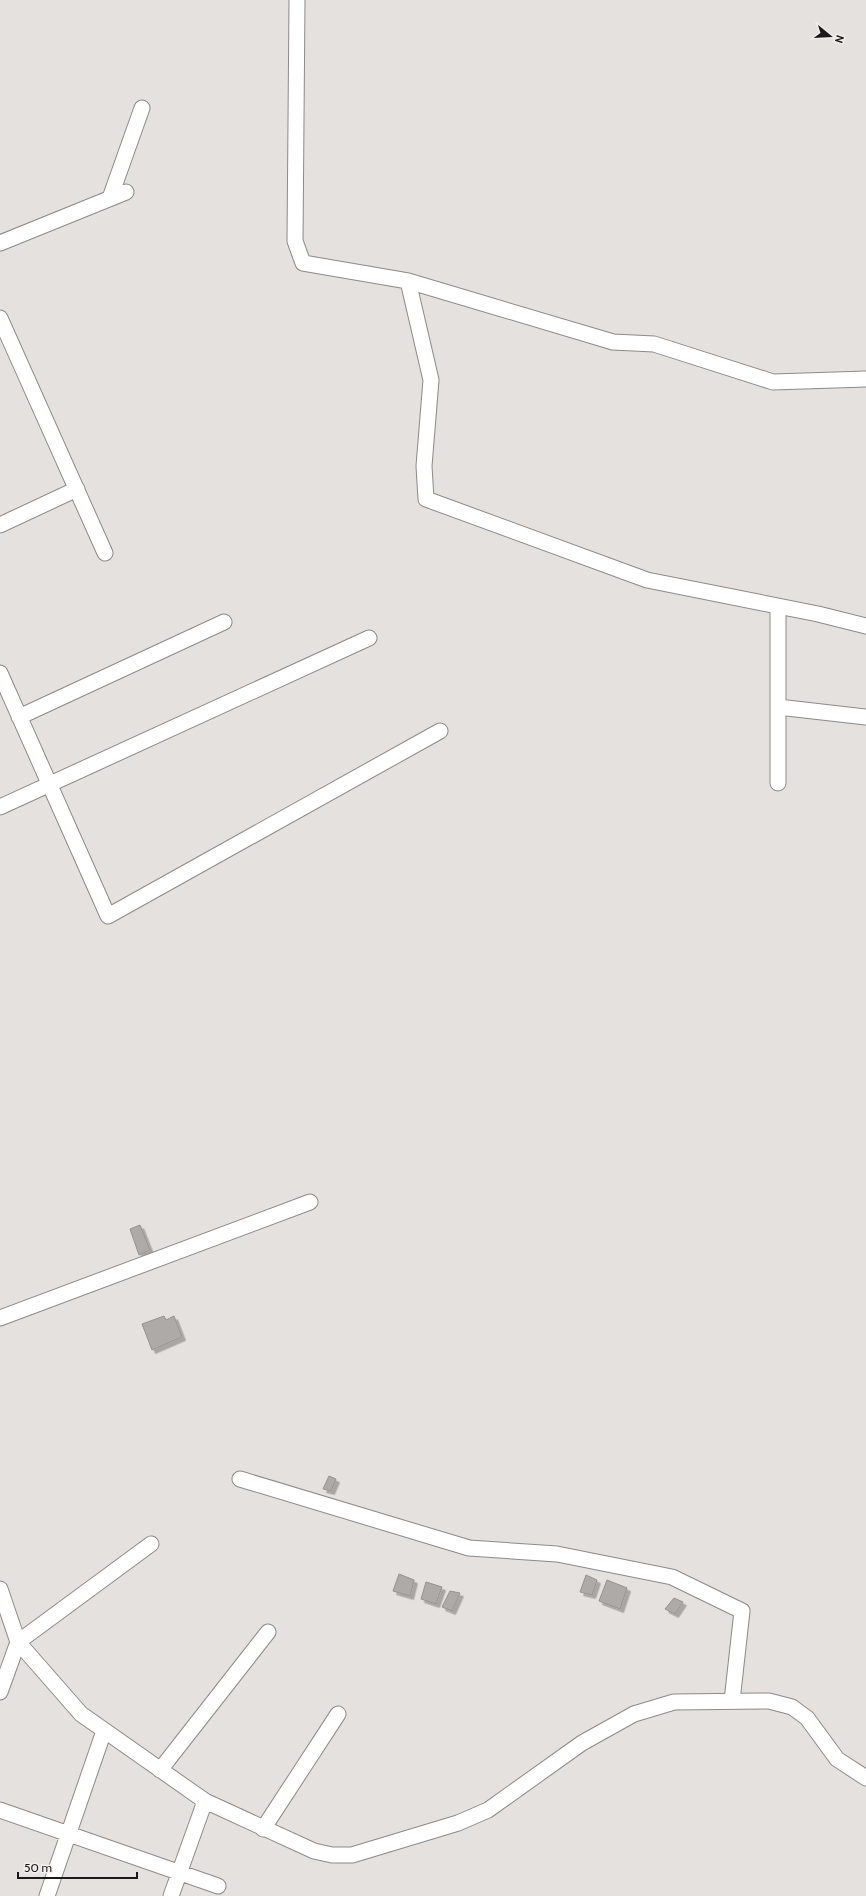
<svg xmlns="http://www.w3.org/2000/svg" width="866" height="1896" viewBox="0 0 866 1896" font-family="Cabin,sans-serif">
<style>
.building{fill:#aeaaa7;stroke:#96928f;filter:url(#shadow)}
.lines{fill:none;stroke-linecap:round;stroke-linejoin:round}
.street-casing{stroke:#8e8a87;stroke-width:17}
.street{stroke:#fff;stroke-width:15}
</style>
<defs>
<filter id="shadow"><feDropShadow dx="3.5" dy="3.5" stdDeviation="0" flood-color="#0004"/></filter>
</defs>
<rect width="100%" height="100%" fill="#e5e1de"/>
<path class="building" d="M140,1225L150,1250L139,1255L130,1229Z
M164,1316L166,1320L174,1316L182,1337L152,1350L142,1324Z
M329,1476L336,1479L331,1491L323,1489Z
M399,1574L414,1580L410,1596L393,1591Z
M586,1575L597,1580L592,1595L580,1592Z
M607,1580L627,1588L620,1609L599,1601Z
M426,1582L442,1587L436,1604L421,1599Z
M450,1591L460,1593L452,1611L442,1607Z
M674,1598L683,1602L675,1614L665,1609Z"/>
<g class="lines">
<g class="street-casing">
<path id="street" d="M297,0L295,241L303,263L408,281L431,380L424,466L426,499L647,580L818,614L866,626
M110,198L142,108
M0,243L126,192
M408,281L613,342L654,344L773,382L866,379
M0,318L105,553
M0,525L77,489
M0,673L108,916L440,731
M778,707L866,717
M19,717L224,622
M778,783V607
M0,807L369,638
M0,1318L310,1202
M240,1479L469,1548L557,1554L672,1577L742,1611L732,1701
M0,1589L18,1642L81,1714L205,1801L314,1851L332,1855H352L458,1823L488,1810L582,1743L634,1714L674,1702L769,1701L792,1707L807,1718L837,1759L866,1778
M0,1692L18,1642L151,1544
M160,1770L268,1632
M0,1810L218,1886
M263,1829L338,1714
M47,1896L104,1731
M171,1896L205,1801"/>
</g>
<use href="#street" class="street"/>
</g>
<g transform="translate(830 36) rotate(108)" stroke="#f3eeeb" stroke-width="3" paint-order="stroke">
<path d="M0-3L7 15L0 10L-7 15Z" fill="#1b1918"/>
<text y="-6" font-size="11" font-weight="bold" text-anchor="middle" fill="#1b1918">N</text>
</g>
<path d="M18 1872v6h119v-6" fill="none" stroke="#1b1918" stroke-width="2"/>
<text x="24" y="1872" font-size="12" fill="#1b1918" stroke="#f3eeeb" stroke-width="3" paint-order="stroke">50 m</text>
</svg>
